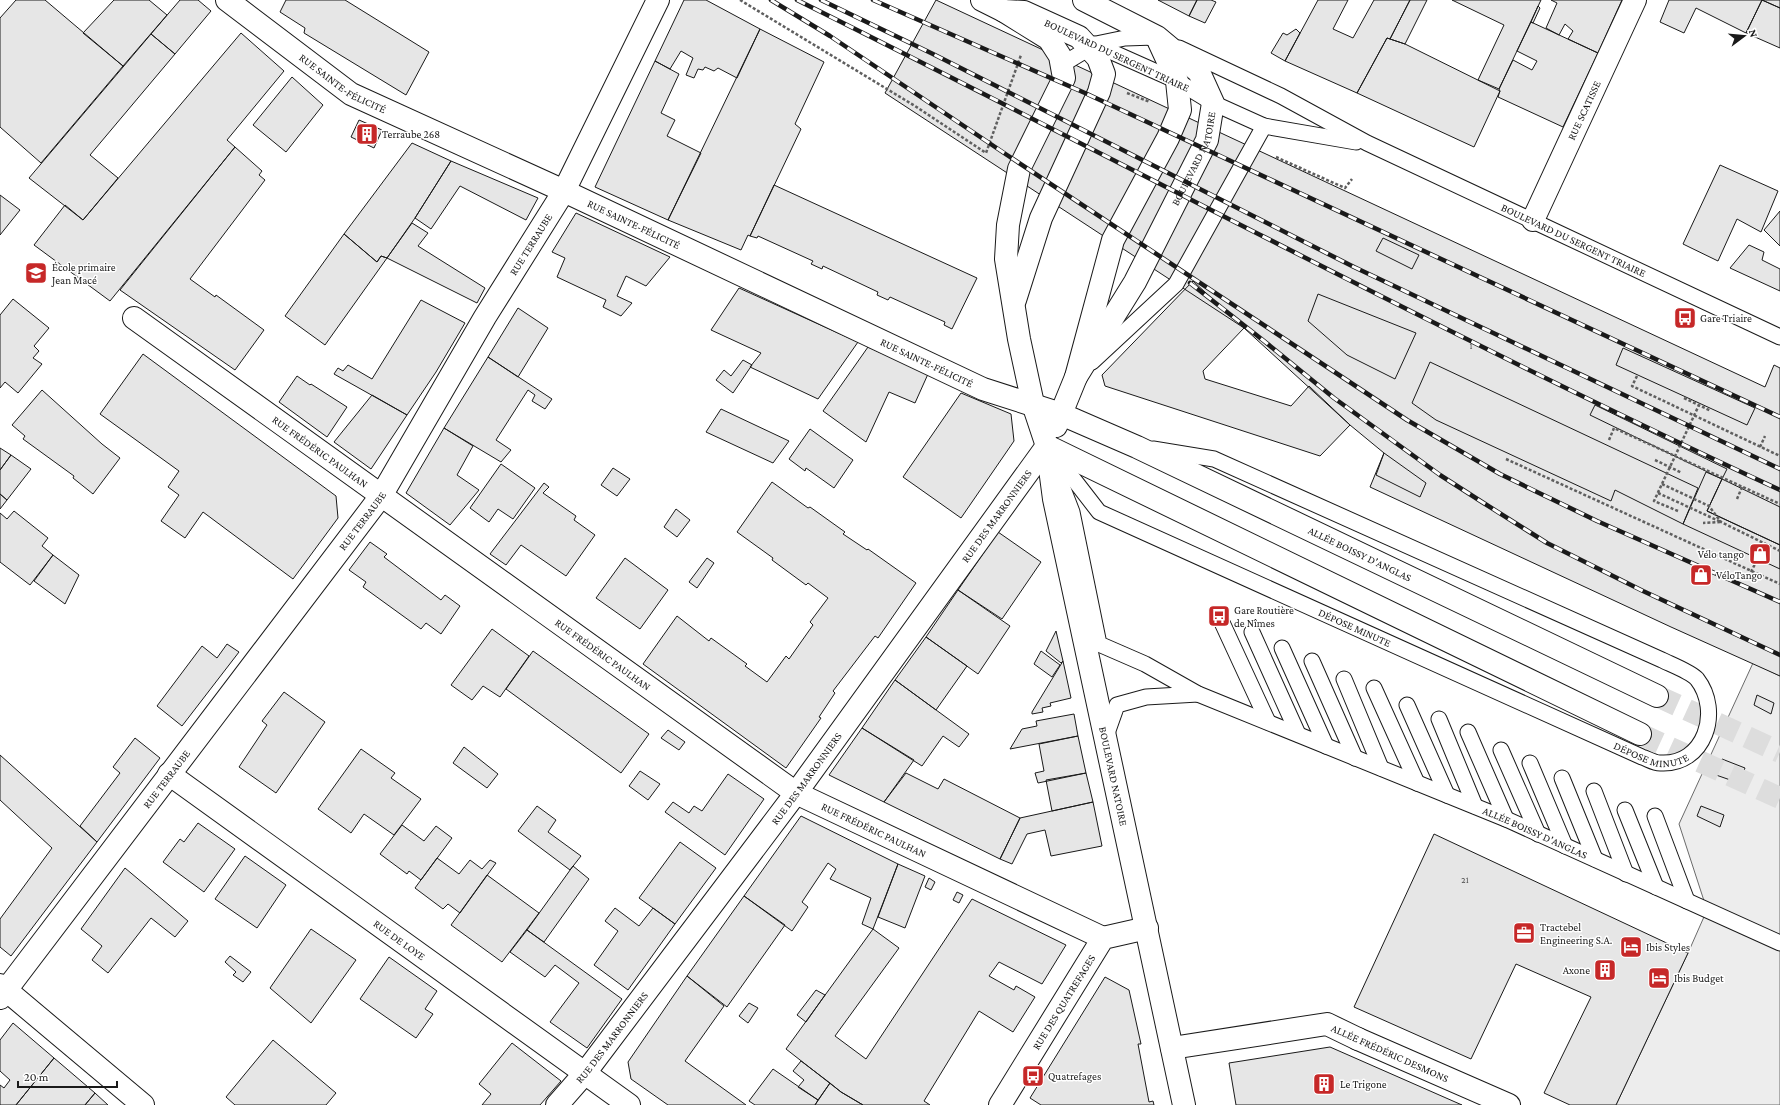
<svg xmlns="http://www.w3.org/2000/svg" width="1780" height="1105" viewBox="0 0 1780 1105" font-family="'Crimson Pro',serif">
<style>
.built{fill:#ededed;stroke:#6a6a6a}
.building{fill:#e6e6e6;stroke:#1a1a1a}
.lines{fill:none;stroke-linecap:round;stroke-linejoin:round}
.secondary-tunnel{stroke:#ddd;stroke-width:22;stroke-dasharray:22 11;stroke-linecap:butt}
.service-casing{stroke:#1a1a1a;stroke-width:17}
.pedestrian-casing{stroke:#1a1a1a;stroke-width:24}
.minor-casing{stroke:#1a1a1a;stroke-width:24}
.secondary-casing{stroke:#1a1a1a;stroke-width:24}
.path{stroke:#5f5f5f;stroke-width:2.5;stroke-dasharray:3 2;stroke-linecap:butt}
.service{stroke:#fff;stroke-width:15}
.pedestrian{stroke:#fff;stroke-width:22}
.minor{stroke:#fff;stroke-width:22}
.secondary{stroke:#fff;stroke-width:22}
.rail-casing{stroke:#1a1a1a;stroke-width:4.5}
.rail{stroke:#fff;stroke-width:3;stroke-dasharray:9;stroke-linecap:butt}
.labels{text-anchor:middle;stroke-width:3;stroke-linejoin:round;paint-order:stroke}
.number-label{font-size:9px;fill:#4d4d4d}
.street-label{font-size:11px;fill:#1a1a1a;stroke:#fff}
.poi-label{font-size:11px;fill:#1a1a1a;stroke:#fff;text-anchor:start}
</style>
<rect width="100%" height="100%" fill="#fff"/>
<path class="built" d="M1753,663L1780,676V1105H1616L1688,953L1707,910L1679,824Z"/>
<path class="building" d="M16,0H45L123,66L41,163L0,127V18Z
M114,0H149L167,15L123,66L83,33Z
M180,0H198L211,11L175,54L151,34Z
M286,0H345L429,52L406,95L304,33L305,28L280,12Z
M684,0H706L760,29L737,78L718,68L714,71L705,67L703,70L698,69L694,78L686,75L693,58L681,51L670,69L655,61Z
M936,0L1765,387L1774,365L1780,368V676L1671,627L1370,487L1384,453L1350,425L1244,328L885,93Z
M1158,0H1197L1189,16Z
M1197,0H1211L1216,2L1205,23L1189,16Z
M1318,0H1348L1333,29L1353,38L1374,0H1410L1390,39L1387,38L1357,93L1285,61Z
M1410,0H1427L1405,44L1390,39Z
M1452,0H1541L1499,89L1478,80L1504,25Z
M1551,0H1622L1598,53L1568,39L1573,31L1565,24L1559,35L1546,28L1557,3Z
M1669,0H1762L1746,33L1696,8L1684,33L1660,22Z
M1762,0L1780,8V48L1746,33Z
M1762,0H1780V8Z
M1538,6L1540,8L1533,23L1531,22Z
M1531,22L1598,53L1563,127L1498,97L1500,91L1499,89L1513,60L1532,70L1537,61L1517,51Z
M760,29L824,62L795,124L801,129L750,236L748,235L741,250L668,220Z
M1296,29L1300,33L1285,61L1271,53L1283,33L1287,35Z
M241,33L284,71L227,140L235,147L110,301L34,245L65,205L83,220Z
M151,34L175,54L90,155L118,178L83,220L29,178Z
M1387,38L1405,44L1500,91L1474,147L1357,93Z
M655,61L679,74L661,113L675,120L667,136L701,153L668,220L595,187Z
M292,77L323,105L286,152L253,125Z
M359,120L382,130L374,148L351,137Z
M412,143L451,161L415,218L387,258L381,256L377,262L344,234Z
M235,147L262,171L259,175L265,180L190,279L215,297L216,295L264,330L235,370L120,290Z
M451,161L538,198L526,220L460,186L431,229L415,218Z
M1720,165L1778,191L1761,232L1737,219L1718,261L1683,244Z
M774,185L977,278L952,329L944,325L945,322L890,297L888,300L877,295L878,292L823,266L822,269L811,264L813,261L758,236L757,238L750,236Z
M0,195L20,210L0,235Z
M1780,211V246L1764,230Z
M576,213L670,257L646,286L626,276L617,296L632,303L621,316L603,307L606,300L557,277L565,258L552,252Z
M412,223L428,233L418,246L485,288L477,303L387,258Z
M344,234L377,262L381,256L387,258L325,345L285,316Z
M1383,238L1419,255L1412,269L1376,251Z
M1749,245L1764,252L1762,260L1780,269V291L1730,268Z
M1193,281L1244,328L1203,371L1205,379L1291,406L1309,386L1350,425L1320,456L1105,386L1102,375Z
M739,288L858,342L818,399L750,367L761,353L711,330Z
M1318,294L1416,333L1395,379L1347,355L1308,321Z
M13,299L49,328L34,346L39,351L33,358L42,364L18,393L5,382L0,388V315Z
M421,300L465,323L436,372L407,415L334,374L338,368L343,371L348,365L372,379Z
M518,308L548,328L518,377L488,357Z
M868,347L928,374L915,403L889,392L866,442L823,411Z
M1623,348L1755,408L1747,425L1616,365Z
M143,354L336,496L338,518L293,579L203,512L185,538L161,521L179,495L168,487L179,471L100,414Z
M488,357L552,399L545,409L532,401L535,395L528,390L496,440L511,450L501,462L444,428Z
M743,360L752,365L733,393L716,380L724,370L731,376Z
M1430,362L1698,488L1683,524L1615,490L1611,501L1436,420L1412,403Z
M297,376L310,385L311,384L347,407L327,437L279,402Z
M42,390L102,444L120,458L93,494L73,478L74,476L23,439L25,436L12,425Z
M961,393L1011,414L1014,441L961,518L903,477Z
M372,395L407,415L371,469L334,442Z
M1595,405L1727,469L1722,479L1590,415Z
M721,409L789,441L773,463L706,432Z
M444,428L473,446L457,475L479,490L450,525L406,493Z
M810,429L853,460L834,488L806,468L805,471L789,459Z
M0,448L11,455L0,470Z
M1384,453L1426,483L1420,497L1376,475Z
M11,455L31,469L7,500L0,494V470Z
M501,464L535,488L513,519L498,509L489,522L470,508Z
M613,468L630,479L617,496L601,485Z
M1706,472L1722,479L1707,511L1780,545V569L1683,524Z
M1722,479L1780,507V545L1707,511Z
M772,482L808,508L810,507L845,532L843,534L867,550L868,549L916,583L878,638L875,636L833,691L835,693L819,717L821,718L786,768L643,664L677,616L709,641L711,638L747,664L745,666L767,682L786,656L789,659L813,625L810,622L828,598L808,583L806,585L772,560L773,558L737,532Z
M544,483L549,487L543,493L576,516L574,520L595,535L566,576L521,545L506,565L490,554Z
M0,494L7,500L0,509Z
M676,509L690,520L677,537L664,527Z
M14,511L48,538L42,546L53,555L30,585L0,562V513L7,519Z
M998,532L1041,562L1002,619L958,590Z
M370,542L387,554L384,557L441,600L445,595L460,606L441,634L426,623L421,629L363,587L366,582L349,570Z
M53,555L79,575L65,604L34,581Z
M625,558L668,590L640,629L596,598Z
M707,558L714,563L697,588L689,582Z
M958,590L1010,626L978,674L926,637Z
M492,629L529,656L500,697L483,686L472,700L451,685Z
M1056,631L1063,661L1061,663L1046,651Z
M926,637L967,666L936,710L895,680Z
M227,644L239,652L182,726L157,706L202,646L217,658Z
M533,651L649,734L621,773L506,689Z
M1041,651L1060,665L1052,677L1034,664Z
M1063,661L1071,698L1050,703L1051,706L1042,708L1043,712L1032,714V712Z
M895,680L969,734L959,747L943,736L922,766L862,728Z
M284,692L325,722L276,793L239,767L267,725L262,721Z
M1757,695L1774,703L1771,714L1754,705Z
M1074,714L1078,736L1010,749L1022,729L1037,726L1036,721Z
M862,728L914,760L884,802L829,775Z
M668,730L685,742L679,750L661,738Z
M1078,736L1086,773L1038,783L1035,773L1044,771L1039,744Z
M135,738L160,758L97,842L80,826L120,773L113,767Z
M464,747L498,774L487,788L453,763Z
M361,749L395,773L391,778L421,799L394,835L364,814L351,833L318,809Z
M0,755L97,842L11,956L0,947V919L52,848L0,800Z
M1722,759L1745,768L1739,783L1716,775Z
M640,771L660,784L648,800L629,786Z
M906,773L938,789L944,779L1020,818L1000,859L884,802Z
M1086,773L1093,802L1052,811L1046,780Z
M728,774L764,799L725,855L665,812L673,802L689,813L694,806L702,811Z
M1093,802L1102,846L1051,856L1045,830L1027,834L1012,864L1000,859L1020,818Z
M537,806L556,820L548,832L581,856L570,870L518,831Z
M1701,806L1724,815L1720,827L1697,816Z
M801,816L898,864L873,929L862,924L871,898L830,879L836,869L828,863L802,902L808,907L792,931L744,896Z
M198,823L235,849L204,892L163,862L180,839L184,842Z
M402,825L424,841L436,826L452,838L421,880L409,871L407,874L380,854Z
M1434,834L1688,953L1616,1105H1570L1544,1093L1591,997L1516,964L1471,1059L1354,1007Z
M680,842L716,868L675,924L639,898Z
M245,856L286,885L257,928L215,899Z
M437,858L459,874L470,860L482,869L490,860L496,863L460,913L448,904L443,909L415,888Z
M898,864L925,876L905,928L878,917Z
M573,866L589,879L544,942L527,930Z
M125,868L188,921L175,937L151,918L108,973L92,960L102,946L81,929Z
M487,875L539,913L502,962L451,925Z
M929,878L935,882L931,890L925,887Z
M957,892L963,895L959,903L953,900Z
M744,896L785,925L727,1007L687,976Z
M972,899L1066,945L1042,984L999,962L989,976L1014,990L1016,986L1035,997L1013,1032L979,1011L924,1101L930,1105H863L841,1092L786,1049L873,929L899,948L835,1036L866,1059Z
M615,908L639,926L653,908L675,924L628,990L594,965L618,931L605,921Z
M311,929L356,960L311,1023L270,988Z
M527,930L622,999L587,1048L550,1022L579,983L555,965L545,977L510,952Z
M230,956L251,972L243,982L233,975L236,972L225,962Z
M389,957L437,991L425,1009L433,1014L416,1038L360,999Z
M687,976L724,1006L685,1061L746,1105H668L631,1079L628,1062Z
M1105,977L1129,990L1141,1044H1138L1149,1102L1153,1101L1154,1105H1041L1030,1098Z
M816,990L825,995L806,1022L797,1015Z
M749,1003L758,1008L748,1023L739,1016Z
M13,1023L54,1058L16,1105H0V1085L4,1088L10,1080L0,1071V1040Z
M273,1040L336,1093L326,1105H235L226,1097Z
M512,1043L561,1081L540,1105H482L491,1094L479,1084Z
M1330,1047L1462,1105H1236L1229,1063Z
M54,1058L95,1093L85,1105H16Z
M801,1061L830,1083L818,1100L798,1087L804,1080L793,1071Z
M773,1069L818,1100L815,1105H755L749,1101Z
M830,1083L841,1092L863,1105H815Z
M95,1093L108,1105H85Z"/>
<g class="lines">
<path class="secondary-tunnel" d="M1657,696L1780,752
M1640,734L1780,798"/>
<g class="service-casing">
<g id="service">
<path d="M1094,44L1177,81L1213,103L1264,126L1356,142"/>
<path id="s1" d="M1179,48L1281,96L1367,143L1780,337"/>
<path d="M1063,64L1096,44L1125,38L1155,37"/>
<path d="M1092,362L1176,284L1264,126"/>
<path id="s2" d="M1051,450L1099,512L1642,757C1648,759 1654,763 1660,763C1705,766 1722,711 1697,679C1691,672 1670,664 1662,660L1214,459L1153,449"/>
<path id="s3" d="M1057,473L1072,512L1099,644L1145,664L1198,694L1506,819L1780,943"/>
<path d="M1219,616L1268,722"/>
<path d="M1252,632L1298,734"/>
<path d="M1282,648L1326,746"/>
<path d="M1312,661L1355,758"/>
<path d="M1344,679L1381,768"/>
<path d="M1374,688L1417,783"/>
<path d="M1407,705L1447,795"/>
<path d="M1439,719L1475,806"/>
<path d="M1468,732L1506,819"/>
<path d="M1106,736L1117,705L1146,697L1198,694"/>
<path d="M1501,750L1538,834"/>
<path d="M1530,763L1565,846"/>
<path d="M1562,778L1595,859"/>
<path d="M1594,791L1626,874"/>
<path d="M1625,810L1656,887"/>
<path d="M1655,816L1687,901"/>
</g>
</g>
<g class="pedestrian-casing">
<path id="pedestrian" d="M1358,1039L1509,1105"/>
</g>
<g class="minor-casing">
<g id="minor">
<path id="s4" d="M227,0L351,94L564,191L983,389L1061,414"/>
<path id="s5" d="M1533,220L1635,0"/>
<path id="s6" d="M134,318L796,793L1103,938"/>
<path id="s7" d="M169,774L629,1105"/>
<path d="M0,985L143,1105"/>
<path id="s8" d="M0,998L381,496L485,317L564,191L658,0"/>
<path d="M1172,1048L1327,1024L1358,1039"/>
<path id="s9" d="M557,1105L585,1073L796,793L1047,446"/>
<path id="s10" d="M1000,1105L1103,938L1147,928"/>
</g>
</g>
<g class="secondary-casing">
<g id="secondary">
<path d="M982,0L1004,11L1024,12L1079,37L1098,58L1104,74L1099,92L1041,218L1015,300"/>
<path id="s11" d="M1004,11L1049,39L1060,56L1064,78L1019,169L1008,225L1006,259L1019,339L1033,404L1047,446L1054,499L1184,1105"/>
<path id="s12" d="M1076,377L1135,282L1207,140L1213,103L1199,72L1157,37L1084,0"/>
<path id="s13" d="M1061,414L1137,447L1657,696"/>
<path d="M1056,426L1076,377L1113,240L1168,138L1180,110L1177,81L1159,42"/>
<path d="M1047,446L1640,734"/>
</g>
</g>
<path class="path" d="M740,0L915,106L986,153L1021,55
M1127,93L1150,102
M1276,157L1345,188L1352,179
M1637,376L1632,386L1780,456
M1684,398L1711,411
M1609,440L1614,428L1780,504
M1760,447L1765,436
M1506,459L1780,584
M1655,460L1682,473
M1662,484L1709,506L1721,522L1780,551
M1658,493L1721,522L1703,523
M1737,499L1742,487
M1678,511L1654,501L1699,405
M1751,572L1765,544"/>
<use href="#service" class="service"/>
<use href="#pedestrian" class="pedestrian"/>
<use href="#minor" class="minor"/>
<use href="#secondary" class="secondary"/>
<g class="rail-casing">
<path id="rail" d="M771,0L830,36L1007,155L1407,420L1500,474L1597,521L1780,602
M797,0C1125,163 1447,336 1780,490
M821,0L933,54L1354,267L1780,469
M873,0L1085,93L1780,417
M1190,283L1264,341L1334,398L1440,475L1482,502L1547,543L1643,591L1780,655"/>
</g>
<use href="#rail" class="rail"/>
</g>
<defs>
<g id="building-square" transform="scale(1.15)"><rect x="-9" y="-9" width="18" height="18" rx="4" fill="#c62828" stroke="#fff"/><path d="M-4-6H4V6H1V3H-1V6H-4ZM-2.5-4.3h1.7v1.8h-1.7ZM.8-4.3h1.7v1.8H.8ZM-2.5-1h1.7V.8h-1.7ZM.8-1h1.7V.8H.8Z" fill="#fff"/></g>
<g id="school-square" transform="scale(1.15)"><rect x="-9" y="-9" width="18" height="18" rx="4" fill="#c62828" stroke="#fff"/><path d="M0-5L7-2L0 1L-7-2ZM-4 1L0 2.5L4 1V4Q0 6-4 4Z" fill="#fff"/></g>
<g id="bus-square" transform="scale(1.15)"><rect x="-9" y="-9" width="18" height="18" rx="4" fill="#c62828" stroke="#fff"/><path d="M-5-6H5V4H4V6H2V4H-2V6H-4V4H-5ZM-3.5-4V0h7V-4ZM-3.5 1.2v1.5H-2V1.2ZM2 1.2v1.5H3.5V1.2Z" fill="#fff"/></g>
<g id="shop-square" transform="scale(1.15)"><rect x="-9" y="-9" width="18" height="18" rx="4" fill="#c62828" stroke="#fff"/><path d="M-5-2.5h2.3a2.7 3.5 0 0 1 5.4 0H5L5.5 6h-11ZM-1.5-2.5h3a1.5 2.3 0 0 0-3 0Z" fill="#fff"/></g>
<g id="office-square" transform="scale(1.15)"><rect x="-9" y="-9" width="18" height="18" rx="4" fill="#c62828" stroke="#fff"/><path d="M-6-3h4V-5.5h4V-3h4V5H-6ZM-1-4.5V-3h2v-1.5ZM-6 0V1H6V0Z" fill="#fff"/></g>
<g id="hotel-square" transform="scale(1.15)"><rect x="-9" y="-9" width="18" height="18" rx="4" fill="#c62828" stroke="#fff"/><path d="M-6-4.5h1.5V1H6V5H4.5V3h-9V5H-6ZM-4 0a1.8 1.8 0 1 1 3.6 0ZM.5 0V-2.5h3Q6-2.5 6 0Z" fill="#fff"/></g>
</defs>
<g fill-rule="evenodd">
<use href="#building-square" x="367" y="134"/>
<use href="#school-square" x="36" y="273"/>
<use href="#bus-square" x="1685" y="318"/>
<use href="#shop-square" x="1760" y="554"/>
<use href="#shop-square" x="1701" y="575"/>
<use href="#bus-square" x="1219" y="616"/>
<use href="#office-square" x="1524" y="933"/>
<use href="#hotel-square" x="1631" y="947"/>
<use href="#building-square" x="1605" y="970"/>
<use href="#hotel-square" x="1659" y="978"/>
<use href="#bus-square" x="1033" y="1076"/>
<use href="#building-square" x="1324" y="1084"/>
</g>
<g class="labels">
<g class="number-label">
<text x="1471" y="349">1</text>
<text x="1465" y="883">21</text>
</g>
<g class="street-label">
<text transform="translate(1117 55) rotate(25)" y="4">BOULEVARD DU SERGENT TRIAIRE</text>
<text dy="4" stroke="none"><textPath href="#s4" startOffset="143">RUE SAINTE-FÉLICITÉ</textPath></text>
<text dy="4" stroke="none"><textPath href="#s5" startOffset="121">RUE SCATISSE</textPath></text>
<text dy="4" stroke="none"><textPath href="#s12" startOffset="249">BOULEVARD NATOIRE</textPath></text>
<text dy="4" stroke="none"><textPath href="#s4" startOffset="467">RUE SAINTE-FÉLICITÉ</textPath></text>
<text dy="4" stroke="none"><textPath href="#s1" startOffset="439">BOULEVARD DU SERGENT TRIAIRE</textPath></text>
<text dy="4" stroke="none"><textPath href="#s8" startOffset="923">RUE TERRAUBE</textPath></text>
<text dy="4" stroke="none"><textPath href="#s4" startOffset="791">RUE SAINTE-FÉLICITÉ</textPath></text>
<text dy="4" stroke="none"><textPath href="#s6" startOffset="229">RUE FRÉDÉRIC PAULHAN</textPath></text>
<text dy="4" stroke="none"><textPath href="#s9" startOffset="735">RUE DES MARRONNIERS</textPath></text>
<text dy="4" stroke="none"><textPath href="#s8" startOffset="599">RUE TERRAUBE</textPath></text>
<text dy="4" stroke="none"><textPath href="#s13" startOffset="330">ALLÉE BOISSY D'ANGLAS</textPath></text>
<text dy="4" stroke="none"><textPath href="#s2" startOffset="359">DÉPOSE MINUTE</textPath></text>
<text dy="4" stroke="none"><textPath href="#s6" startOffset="577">RUE FRÉDÉRIC PAULHAN</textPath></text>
<text dy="4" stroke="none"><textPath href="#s2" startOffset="683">DÉPOSE MINUTE</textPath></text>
<text dy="4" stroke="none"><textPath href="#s11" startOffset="817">BOULEVARD NATOIRE</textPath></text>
<text dy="4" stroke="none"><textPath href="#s8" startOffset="275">RUE TERRAUBE</textPath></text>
<text dy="4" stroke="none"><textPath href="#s9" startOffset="411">RUE DES MARRONNIERS</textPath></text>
<text dy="4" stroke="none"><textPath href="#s6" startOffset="901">RUE FRÉDÉRIC PAULHAN</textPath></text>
<text dy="4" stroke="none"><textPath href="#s3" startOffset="652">ALLÉE BOISSY D'ANGLAS</textPath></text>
<text dy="4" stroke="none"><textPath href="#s7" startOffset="284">RUE DE LOYE</textPath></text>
<text dy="4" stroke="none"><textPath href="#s10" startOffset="121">RUE DES QUATREFAGES</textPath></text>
<text dy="4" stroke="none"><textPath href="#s9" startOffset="87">RUE DES MARRONNIERS</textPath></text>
<text transform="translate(1390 1053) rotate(24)" y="4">ALLÉE FRÉDÉRIC DESMONS</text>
</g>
<g class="poi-label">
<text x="382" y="138">Terraube 268</text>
<text x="52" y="271">École primaire<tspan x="52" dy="13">Jean Macé</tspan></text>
<text x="1700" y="322">Gare Triaire</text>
<text x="1744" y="558" text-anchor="end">Vélo tango</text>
<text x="1716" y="579">VéloTango</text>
<text x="1234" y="614">Gare Routière<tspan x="1234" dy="13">de Nîmes</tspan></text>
<text x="1540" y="931">Tractebel<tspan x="1540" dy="13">Engineering S.A.</tspan></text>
<text x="1646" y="951">Ibis Styles</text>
<text x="1590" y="974" text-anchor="end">Axone</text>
<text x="1674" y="982">Ibis Budget</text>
<text x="1048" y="1080">Quatrefages</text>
<text x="1340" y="1088">Le Trigone</text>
</g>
</g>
<g transform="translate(1744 36) rotate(74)" stroke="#ffffff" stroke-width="3" paint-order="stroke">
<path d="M0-3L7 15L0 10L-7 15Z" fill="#1a1a1a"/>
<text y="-6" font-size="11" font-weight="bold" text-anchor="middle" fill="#1a1a1a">N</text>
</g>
<path d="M18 1081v6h99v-6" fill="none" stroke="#1a1a1a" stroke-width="2"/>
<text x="24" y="1081" font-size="12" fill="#1a1a1a" stroke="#ffffff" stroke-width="3" paint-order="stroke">20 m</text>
</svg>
